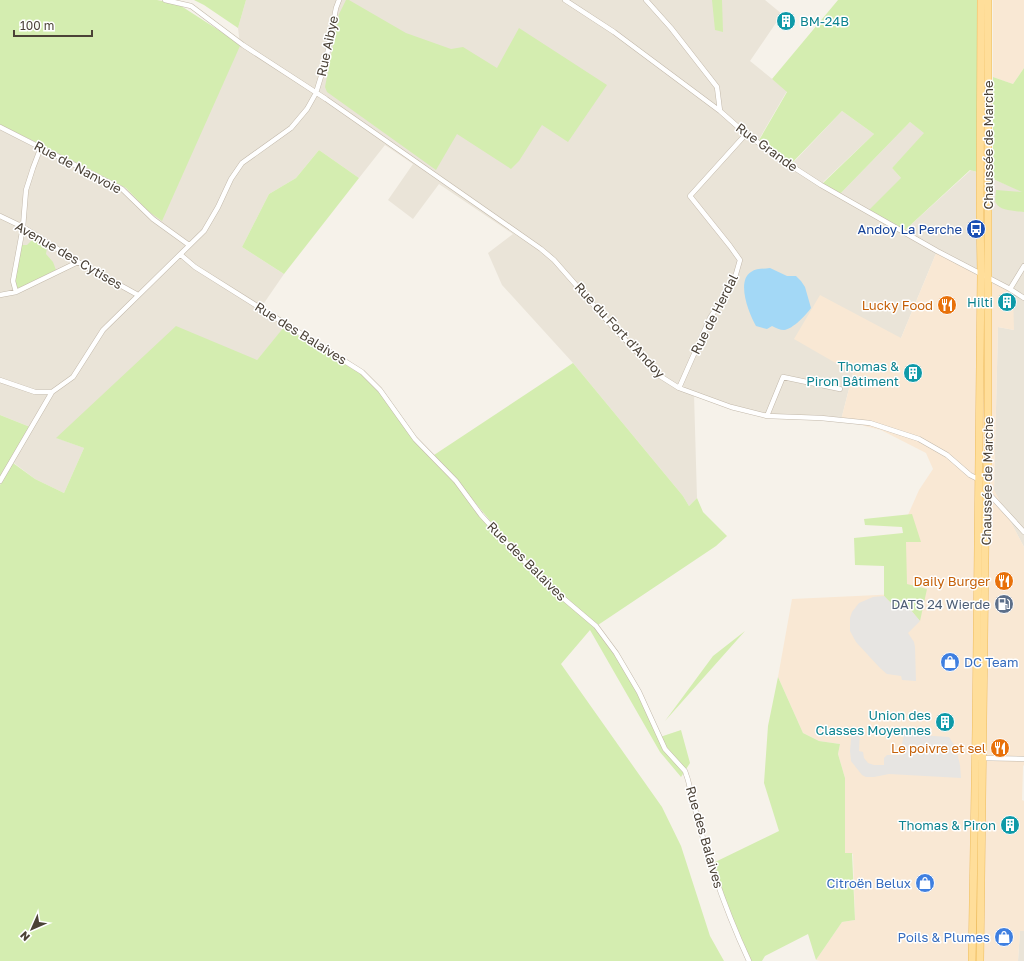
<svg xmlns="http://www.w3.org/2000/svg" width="1024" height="961" viewBox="0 0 1024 961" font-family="'Golos Text',sans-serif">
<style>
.residential{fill:#eae4d8}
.commercial{fill:#f9e8d4}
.green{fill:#d4edb0}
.parking{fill:#e7e5e2}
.water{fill:#a3d8f6}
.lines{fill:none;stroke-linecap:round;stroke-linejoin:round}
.street-casing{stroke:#c3b9ab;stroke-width:5.5}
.primary-casing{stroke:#eebd60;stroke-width:8}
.street{stroke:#fff;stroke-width:4.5}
.primary{stroke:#ffde9a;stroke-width:7}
.labels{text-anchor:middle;stroke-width:3;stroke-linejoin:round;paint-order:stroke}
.culture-label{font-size:13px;fill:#0d838f;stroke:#fff;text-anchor:end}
.street-label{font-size:13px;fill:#4b4237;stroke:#fff}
.transit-label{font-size:13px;fill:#164399;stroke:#fff;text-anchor:end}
.food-label{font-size:13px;fill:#c56008;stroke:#fff;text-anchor:end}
.service-label{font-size:13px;fill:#4e5e75;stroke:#fff;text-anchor:end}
.shop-label{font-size:13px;fill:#366cbe;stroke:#fff;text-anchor:end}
</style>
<rect width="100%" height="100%" fill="#f6f2ea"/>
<path class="residential" d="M246,0H765L782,14L750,61L787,91L758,141L791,165L842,111L874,134L821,184L839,195L910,122L925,133L892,168L901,178L904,231L971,170L1024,192V547L994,491L998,327L1014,330L937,251L901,338L853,373L841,420L767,416L694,394L697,498L689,506L683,496L573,363L502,285L488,253L513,234L439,184L413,219L388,200L413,164L385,145L359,178L319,150L296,178L269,194L242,247L284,274L262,306L288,323L257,360L57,438L84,448L64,493L35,479L10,460L30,427L0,415V129L44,153L126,188L148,211L240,46L238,28Z
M1020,931H1024V961H1018Z"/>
<path class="commercial" d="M993,0H1024V68L1013,84L993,77Z
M937,251L1013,293L1014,330L998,327L994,490L1024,547V765L1023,766L1022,800L1024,801V931H1020L1018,961H821L816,960L842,922L855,920L853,854L845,853V778L838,754L840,744L819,741L803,733L778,677L792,599L899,594L908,515L919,490L933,469L926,453L881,430L841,420L853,373L794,339L820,295L901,338Z"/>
<path class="green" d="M0,0H157L178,4L234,40L240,46L162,221L148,211L126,188L42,145L0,125Z
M194,0H246L238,28L204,5Z
M346,0H349L406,33L451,49L463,47L497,68L519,28L607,85L568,142L542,125L519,161L511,169L457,134L436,170L327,92L325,87L339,14Z
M712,0H722L723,32L715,30Z
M838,0H977V172L970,170L904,231L868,211L901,178L892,168L924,133L910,122L839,195L821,185L874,134L842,111L790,165L758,142L787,92L772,79Z
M1024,68V212C1017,211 999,211 996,203C994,200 996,194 996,190L1022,192L993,179V77L1013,84Z
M319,150L359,178L284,274L242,247L269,194L296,178Z
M33,239L47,248L46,254L53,262L56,270L17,289L15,282L22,245H27Z
M176,326L257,360L284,327L361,374L379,392L414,440L454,481L505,544L596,626L639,692L660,737L681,730L690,763L681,777L660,752L590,630L561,664L662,807L681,846L710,936L724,961H0V485L13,463L35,479L64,493L84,448L56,438Z
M573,363L683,496L689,506L697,498L703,512L727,536L716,546L598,625C568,600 538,575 512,546C485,516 461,484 434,455Z
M0,415L30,427L0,477Z
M912,514L921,542H906L907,584L927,589L920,621L904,602L897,609L884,596V566L855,565L854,538L903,533L902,527L865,525L864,519Z
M745,631L665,721L713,656Z
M778,677L803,733L819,741L840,744L838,754L845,778V853H852L855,920L842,922L816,960L808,934L765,956L762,961H749L711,864L779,831L764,783L768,726Z"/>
<path class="parking" d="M884,596L897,609L904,602L920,621L908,633L914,642L915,647L916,681L902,680L901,676L887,674L880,668L856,642L850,631V618L852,612L859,603L873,597Z
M852,728L860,729L859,751L863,752L864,758L868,763L874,765H884V758L887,755H900L904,734L949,737L956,748L960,765L961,778L889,774L874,777H866L862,775L851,761L850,751Z"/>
<path class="water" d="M770,268L787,276H796L801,281L805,287L811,308C806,315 793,329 784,330C780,330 776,328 772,326L767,329L756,326C749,314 736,281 751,272C756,268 764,269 770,268Z"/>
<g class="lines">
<g class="street-casing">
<path id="street" d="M165,0L191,6L243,45L326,99L541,249L554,260L612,326L660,376L679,388L731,407L767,416L821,418L870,423L919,439L947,455L970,475L980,480
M565,0L614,32L720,111L746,134L790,165L821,185L937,251L1010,289L1024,298
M646,0L671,28L717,87L720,111
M0,127L122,189L153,219L189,245
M0,216L23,227L78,262L138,295
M181,255L195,267L362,372L380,390L415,439L456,481L481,515L511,548L550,587L596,626L616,653L639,692L665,749L685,771L688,780C702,842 722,903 749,961
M1010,289L1024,266
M16,292L13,281L23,227L26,190L33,168L41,147
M0,295L16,292L78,262
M0,380L35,392H52L73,377L103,330L204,231L218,207L231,179L242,163L291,128L307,109L316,93L326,60L336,8L339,0
M679,388L710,318L730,287L736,274L740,260L730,246L690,196L746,134
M767,416L783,377L840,389
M0,481L52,392
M984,493L992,497L1024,532
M980,758L1024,759"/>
</g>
<g class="primary-casing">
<path id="primary" d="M972,961L976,728L981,274L980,215L981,0
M980,961L986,479L988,459V0"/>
</g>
<use href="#street" class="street"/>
<use href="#primary" class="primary"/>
</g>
<defs>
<g id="building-disc" transform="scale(1)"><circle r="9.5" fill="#0f9aa8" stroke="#fff"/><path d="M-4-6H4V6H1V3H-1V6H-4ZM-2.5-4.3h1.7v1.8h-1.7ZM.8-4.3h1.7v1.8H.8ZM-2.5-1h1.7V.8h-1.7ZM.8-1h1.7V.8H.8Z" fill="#fff"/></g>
<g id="bus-disc" transform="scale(1)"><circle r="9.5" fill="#1a4fb4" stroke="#fff"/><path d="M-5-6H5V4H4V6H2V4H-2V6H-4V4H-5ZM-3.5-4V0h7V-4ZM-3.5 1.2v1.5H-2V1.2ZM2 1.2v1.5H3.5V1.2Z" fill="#fff"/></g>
<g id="restaurant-disc" transform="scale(1)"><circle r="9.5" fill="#e8710a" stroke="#fff"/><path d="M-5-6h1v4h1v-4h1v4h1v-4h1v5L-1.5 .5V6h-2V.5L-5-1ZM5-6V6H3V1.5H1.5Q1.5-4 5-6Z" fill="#fff"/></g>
<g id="fuel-disc" transform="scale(1)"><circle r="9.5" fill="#5c6f8a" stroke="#fff"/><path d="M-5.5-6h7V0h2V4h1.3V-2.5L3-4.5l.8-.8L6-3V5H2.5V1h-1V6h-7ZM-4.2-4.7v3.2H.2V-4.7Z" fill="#fff"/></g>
<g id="shop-disc" transform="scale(1)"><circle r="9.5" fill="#3f7fe0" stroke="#fff"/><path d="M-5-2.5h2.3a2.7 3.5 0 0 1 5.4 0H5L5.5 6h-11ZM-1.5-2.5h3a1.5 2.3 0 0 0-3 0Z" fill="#fff"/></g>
</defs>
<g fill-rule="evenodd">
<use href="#building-disc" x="786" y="21"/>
<use href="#bus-disc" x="976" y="229"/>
<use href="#building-disc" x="1007" y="302"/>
<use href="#restaurant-disc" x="947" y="305"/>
<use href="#building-disc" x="913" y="373"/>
<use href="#restaurant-disc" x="1004" y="581"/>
<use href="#fuel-disc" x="1004" y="604"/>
<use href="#shop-disc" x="950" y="662"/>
<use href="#building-disc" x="945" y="722"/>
<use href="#restaurant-disc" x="1000" y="748"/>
<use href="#building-disc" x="1010" y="825"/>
<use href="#shop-disc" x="925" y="883"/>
<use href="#shop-disc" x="1004" y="937"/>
</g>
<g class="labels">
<g class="culture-label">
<text x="800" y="26" text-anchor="start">BM-24B</text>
<text x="993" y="307">Hilti</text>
<text x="899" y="371">Thomas &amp;<tspan x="899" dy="15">Piron Bâtiment</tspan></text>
<text x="931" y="720">Union des<tspan x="931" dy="15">Classes Moyennes</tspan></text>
<text x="996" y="830">Thomas &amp; Piron</text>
</g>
<g class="street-label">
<text transform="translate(327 46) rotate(-78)" y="5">Rue Aibye</text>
<text transform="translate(988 145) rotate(-90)" y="5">Chaussée de Marche</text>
<text transform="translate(767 147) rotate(36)" y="5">Rue Grande</text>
<text transform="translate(78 167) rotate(28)" y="5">Rue de Nanvoie</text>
<text transform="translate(69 255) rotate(30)" y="5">Avenue des Cytises</text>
<text transform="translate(714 314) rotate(-63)" y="5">Rue de Herdal</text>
<text transform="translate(620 330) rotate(47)" y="5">Rue du Fort d'Andoy</text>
<text transform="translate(301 333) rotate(32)" y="5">Rue des Balaives</text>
<text transform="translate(987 481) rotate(-89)" y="5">Chaussée de Marche</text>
<text transform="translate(527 561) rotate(45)" y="5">Rue des Balaives</text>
<text transform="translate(705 837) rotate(74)" y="5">Rue des Balaives</text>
</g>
<g class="transit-label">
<text x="962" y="234">Andoy La Perche</text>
</g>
<g class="food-label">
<text x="933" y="310">Lucky Food</text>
<text x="990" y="586">Daily Burger</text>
<text x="986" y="753">Le poivre et sel</text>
</g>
<g class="service-label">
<text x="990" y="609">DATS 24 Wierde</text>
</g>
<g class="shop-label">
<text x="964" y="667" text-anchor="start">DC Team</text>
<text x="911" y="888">Citroën Belux</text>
<text x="990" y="942">Poils &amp; Plumes</text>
</g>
</g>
<g transform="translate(32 929) rotate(225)" stroke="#ffffff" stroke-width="3" paint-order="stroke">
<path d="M0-3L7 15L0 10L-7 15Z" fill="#4b4237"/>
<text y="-6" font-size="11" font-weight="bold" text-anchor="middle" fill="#4b4237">N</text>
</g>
<path d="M14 30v6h78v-6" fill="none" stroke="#4b4237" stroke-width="2"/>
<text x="20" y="30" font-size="12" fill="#4b4237" stroke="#ffffff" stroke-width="3" paint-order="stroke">100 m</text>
</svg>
